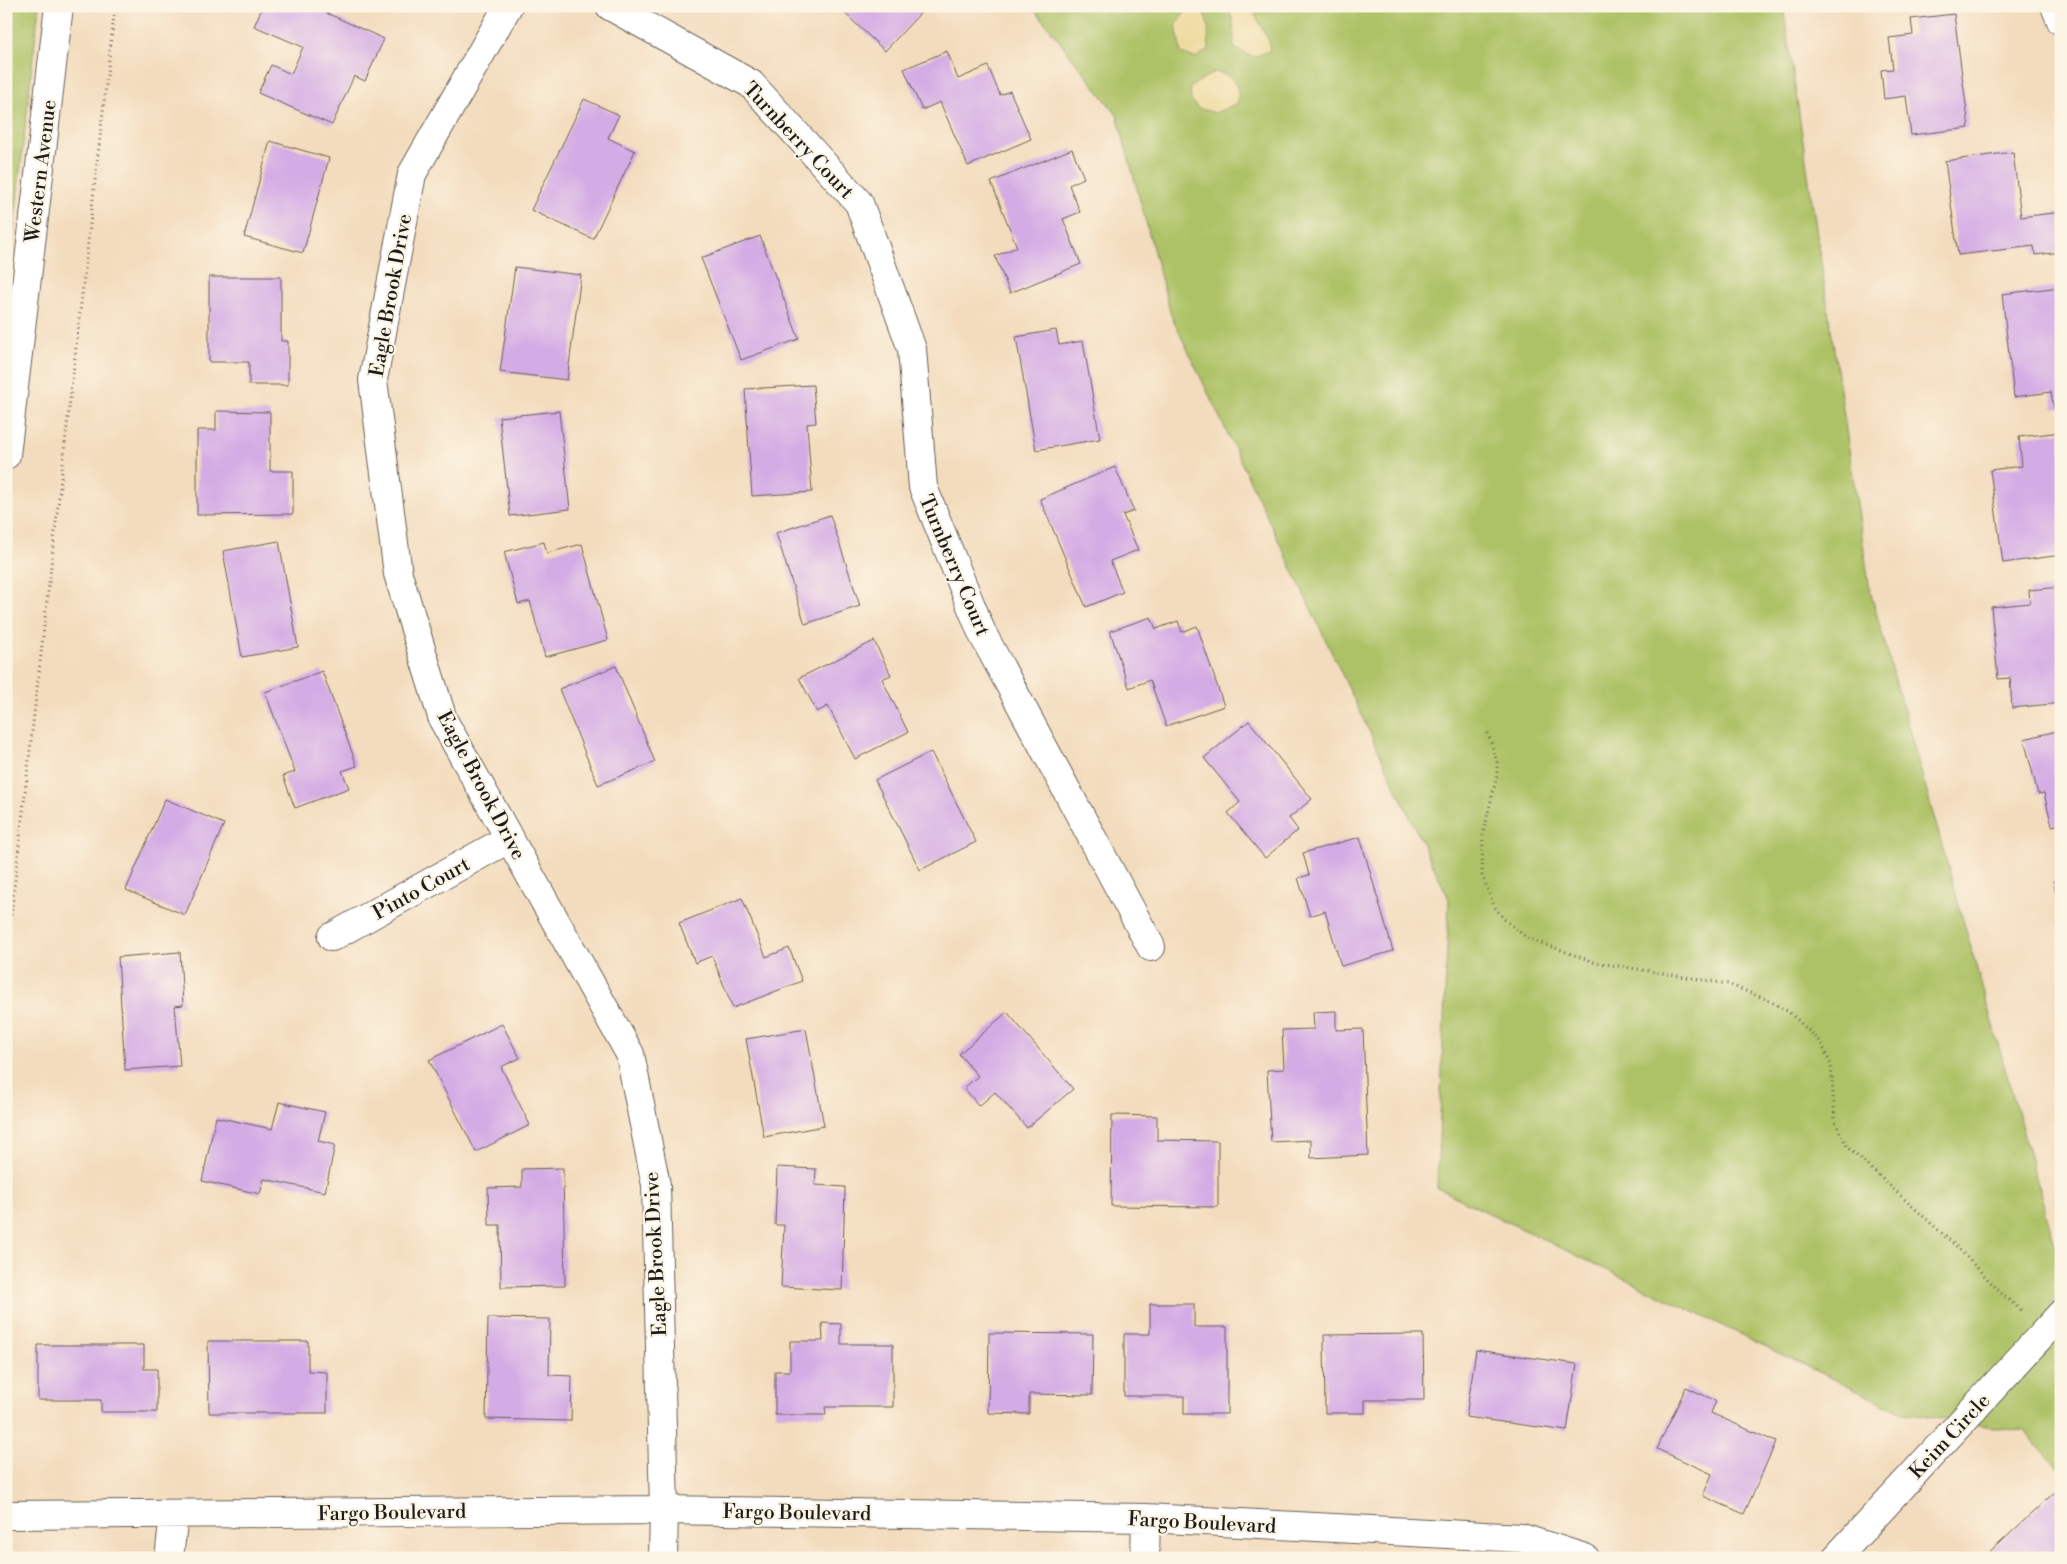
<svg xmlns="http://www.w3.org/2000/svg" width="2067" height="1564" viewBox="0 0 2067 1564" font-family="'Libre Bodoni',serif">
<style>
.green{fill:#adc266;stroke:#646f41}
.sand{fill:#eeda9e;stroke:#857b5d}
.building{fill:#d4ace5}
.lines{fill:none;stroke-linecap:round;stroke-linejoin:round}
.minor-casing{stroke:#675f54;stroke-width:30}
.path{stroke:#675f54;stroke-width:3;stroke-dasharray:1 4;stroke-linecap:butt}
.minor{stroke:#fff;stroke-width:28}
.labels{text-anchor:middle;stroke-width:4.5;stroke-linejoin:round;paint-order:stroke}
.street-label{font-size:20px;fill:#1c1c1c;stroke:#fcf5e5}
</style>
<rect width="100%" height="100%" fill="#fcf5e5"/>
<filter id="ink" filterUnits="userSpaceOnUse"><feTurbulence type="fractalNoise" baseFrequency=".02" numOctaves="2"/><feDisplacementMap in="SourceGraphic" scale="10" xChannelSelector="R" yChannelSelector="G"/><feConvolveMatrix kernelMatrix="1 2 1 2 8 2 1 2 1" color-interpolation-filters="sRGB"/></filter>
<filter id="wash" filterUnits="userSpaceOnUse"><feTurbulence type="fractalNoise" baseFrequency=".0096" numOctaves="4" result="noise"/><feDisplacementMap in="SourceGraphic" scale="20" xChannelSelector="R" yChannelSelector="G"/><feGaussianBlur stdDeviation="1.12" result="paint"/><feColorMatrix in="noise" values="0 0 0 0 0 0 0 0 0 0 0 0 0 0 0 0 0 1.4 0 .05"/><feComposite in="paint" operator="in"/></filter>
<g filter="url(#wash)">
<rect width="100%" height="100%" fill="#f3dcbd"/>
<path class="green" d="M6,6H39L6,295Z
M1032,6H1783L1870,591L2061,1266V1470L2025,1432L1903,1413L1437,1188L1449,899L1171,315L1117,115Z"/>
<path class="sand" d="M1225,6H1258L1255,15L1270,43L1269,51L1253,57L1234,48L1233,19Z
M1202,8L1208,25L1209,50L1195,58L1181,53L1176,25L1185,12Z
M1214,72C1233,74 1240,84 1238,103L1215,113L1198,108L1191,101L1190,87Z"/>
<g id="blocks">
<path class="building" d="M263,6H311L384,39L365,81L354,76L332,125L258,93L271,65L291,74L303,47L254,26Z
M837,6H927L885,51Z
M1954,14L1969,128L1911,135L1906,96L1884,99L1881,70L1893,69L1889,38L1913,35L1911,19Z
M947,51L958,79L988,66L1000,95L1010,91L1031,139L968,166L940,102L922,110L904,69Z
M584,99L619,115L608,138L635,151L593,239L531,210Z
M270,141L329,158L303,253L244,237Z
M1072,149L1084,178L1069,185L1080,212L1063,219L1081,264L1010,293L995,256L1017,247L991,182Z
M2013,152L2021,217L2061,212V252L2035,255L2034,246L1958,255L1945,161Z
M760,236L799,339L741,360L701,258Z
M515,267L581,275L567,380L500,372Z
M209,277H281V341H288V385H249V362H209Z
M2061,287V408L2054,409L2051,392L2014,397L2002,294Z
M1056,330L1059,345L1083,341L1100,439L1036,450L1016,337Z
M813,385L816,423L807,424L812,492L752,496L745,389Z
M216,411L270,412V471H293V514L197,515V430H216Z
M559,411L570,509L510,516L499,417Z
M2061,432V555L2003,563L1990,470L2022,466L2019,437Z
M1115,467L1134,511L1123,515L1138,550L1110,561L1123,592L1086,607L1040,499Z
M830,515L860,606L805,624L776,533Z
M279,541L298,647L242,657L223,551Z
M544,542L547,553L582,544L608,640L545,657L530,601L518,604L504,552Z
M2061,587V703L2012,708L2010,678L1998,679L1991,607L2030,603L2029,590Z
M1151,617L1156,629L1178,621L1182,632L1197,626L1224,706L1166,726L1150,680L1129,688L1110,631Z
M874,641L891,675L882,679L908,732L855,759L828,706L817,712L799,678Z
M616,666L655,762L598,785L559,689Z
M322,671L357,766L342,771L349,788L295,808L283,776L295,772L265,692Z
M1249,721L1312,799L1289,818L1298,830L1265,858L1228,813L1240,802L1204,758Z
M2061,730V824L2052,826L2044,793L2038,794L2024,739Z
M931,752L976,842L920,870L875,780Z
M165,799L224,824L185,915L126,890Z
M1360,837L1393,951L1341,966L1325,911L1310,916L1298,878L1309,875L1303,853Z
M2061,879V911H2060L2053,881Z
M742,898L766,957L789,948L802,981L733,1008L712,956L695,963L679,923Z
M180,952L183,1005L175,1006L180,1066L125,1070L118,957Z
M1336,1011V1030L1363,1029L1368,1155L1311,1158V1140L1271,1142L1267,1070L1284,1069L1282,1030L1314,1029L1313,1012Z
M1007,1012L1073,1089L1027,1128L995,1092L979,1106L964,1088L978,1076L959,1054Z
M502,1024L520,1058L501,1067L530,1125L476,1152L429,1060Z
M806,1029L824,1126L764,1137L746,1039Z
M279,1102L325,1112L318,1141L335,1145L325,1192L264,1179L260,1194L202,1181L216,1117L272,1129Z
M1112,1115L1157,1116V1140L1218,1141V1207L1111,1206Z
M777,1167L816,1169L815,1185L845,1187L842,1290L781,1287L784,1225H775Z
M563,1168L565,1286L501,1287L500,1225H489L488,1188L522,1187V1169Z
M1150,1304H1194V1327H1227V1414H1184V1396H1124V1334H1150Z
M488,1318L550,1319L549,1375L572,1376L571,1421L486,1419Z
M822,1323L841,1324V1344H893V1407H825L826,1415H775V1371H790V1341H823Z
M989,1333L1093,1334L1092,1395L1029,1394V1414L988,1413Z
M1423,1334L1424,1400H1365V1413H1325L1324,1335Z
M208,1341H308V1371L327,1372V1413H209Z
M38,1345H144V1369H157V1412H101V1400H38Z
M1476,1350L1577,1364L1567,1431L1466,1417Z
M1686,1387L1716,1401L1711,1413L1776,1442L1744,1514L1703,1496L1712,1474L1657,1449Z
M2061,1486V1558H1984Z"/>
</g>
</g>
<g filter="url(#ink)">
<use href="#blocks" fill-opacity="0" stroke="#675f54" stroke-width="1"/>
<g class="lines">
<g class="minor-casing">
<path id="minor" d="M508,6L412,174L373,380L398,574L443,720L630,1054L656,1185L664,1510L663,1558
M610,6L751,84L859,203L912,349L923,487L982,633L1151,947
M2055,6L2061,21
M6,455L59,6
M332,937L510,838
M6,1515L664,1510L1146,1518L1522,1538L1585,1558
M169,1558L174,1515
M1145,1558L1146,1518
M1836,1558L2061,1314"/>
</g>
<path class="path" d="M1488,733L1497,762V776L1483,834L1482,875L1494,906L1504,919L1527,938L1594,962L1728,984L1768,1000L1789,1012L1821,1042L1831,1065L1835,1121L1847,1147L1956,1246L2004,1296L2021,1310
M6,960L115,6"/>
<use href="#minor" class="minor"/>
</g>
</g>
<g class="labels">
<g class="street-label">
<text transform="translate(799 140) rotate(47)" y="7">Turnberry Court</text>
<text transform="translate(40 171) rotate(-83)" y="7">Western Avenue</text>
<text transform="translate(390 295) rotate(-80)" y="7">Eagle Brook Drive</text>
<text transform="translate(955 565) rotate(67)" y="7">Turnberry Court</text>
<text transform="translate(482 785) rotate(62)" y="7">Eagle Brook Drive</text>
<text transform="translate(421 888) rotate(-29)" y="7">Pinto Court</text>
<text transform="translate(655 1254) rotate(-93)" y="7">Eagle Brook Drive</text>
<text transform="translate(1949 1436) rotate(-47)" y="7">Keim Circle</text>
<text transform="translate(392 1512) rotate(-1)" y="7">Fargo Boulevard</text>
<text transform="translate(797 1512) rotate(1)" y="7">Fargo Boulevard</text>
<text transform="translate(1202 1522) rotate(3)" y="7">Fargo Boulevard</text>
</g>
</g>
<rect width="2067" height="1564" fill="none" stroke="#fcf5e5" stroke-width="25"/>
</svg>
